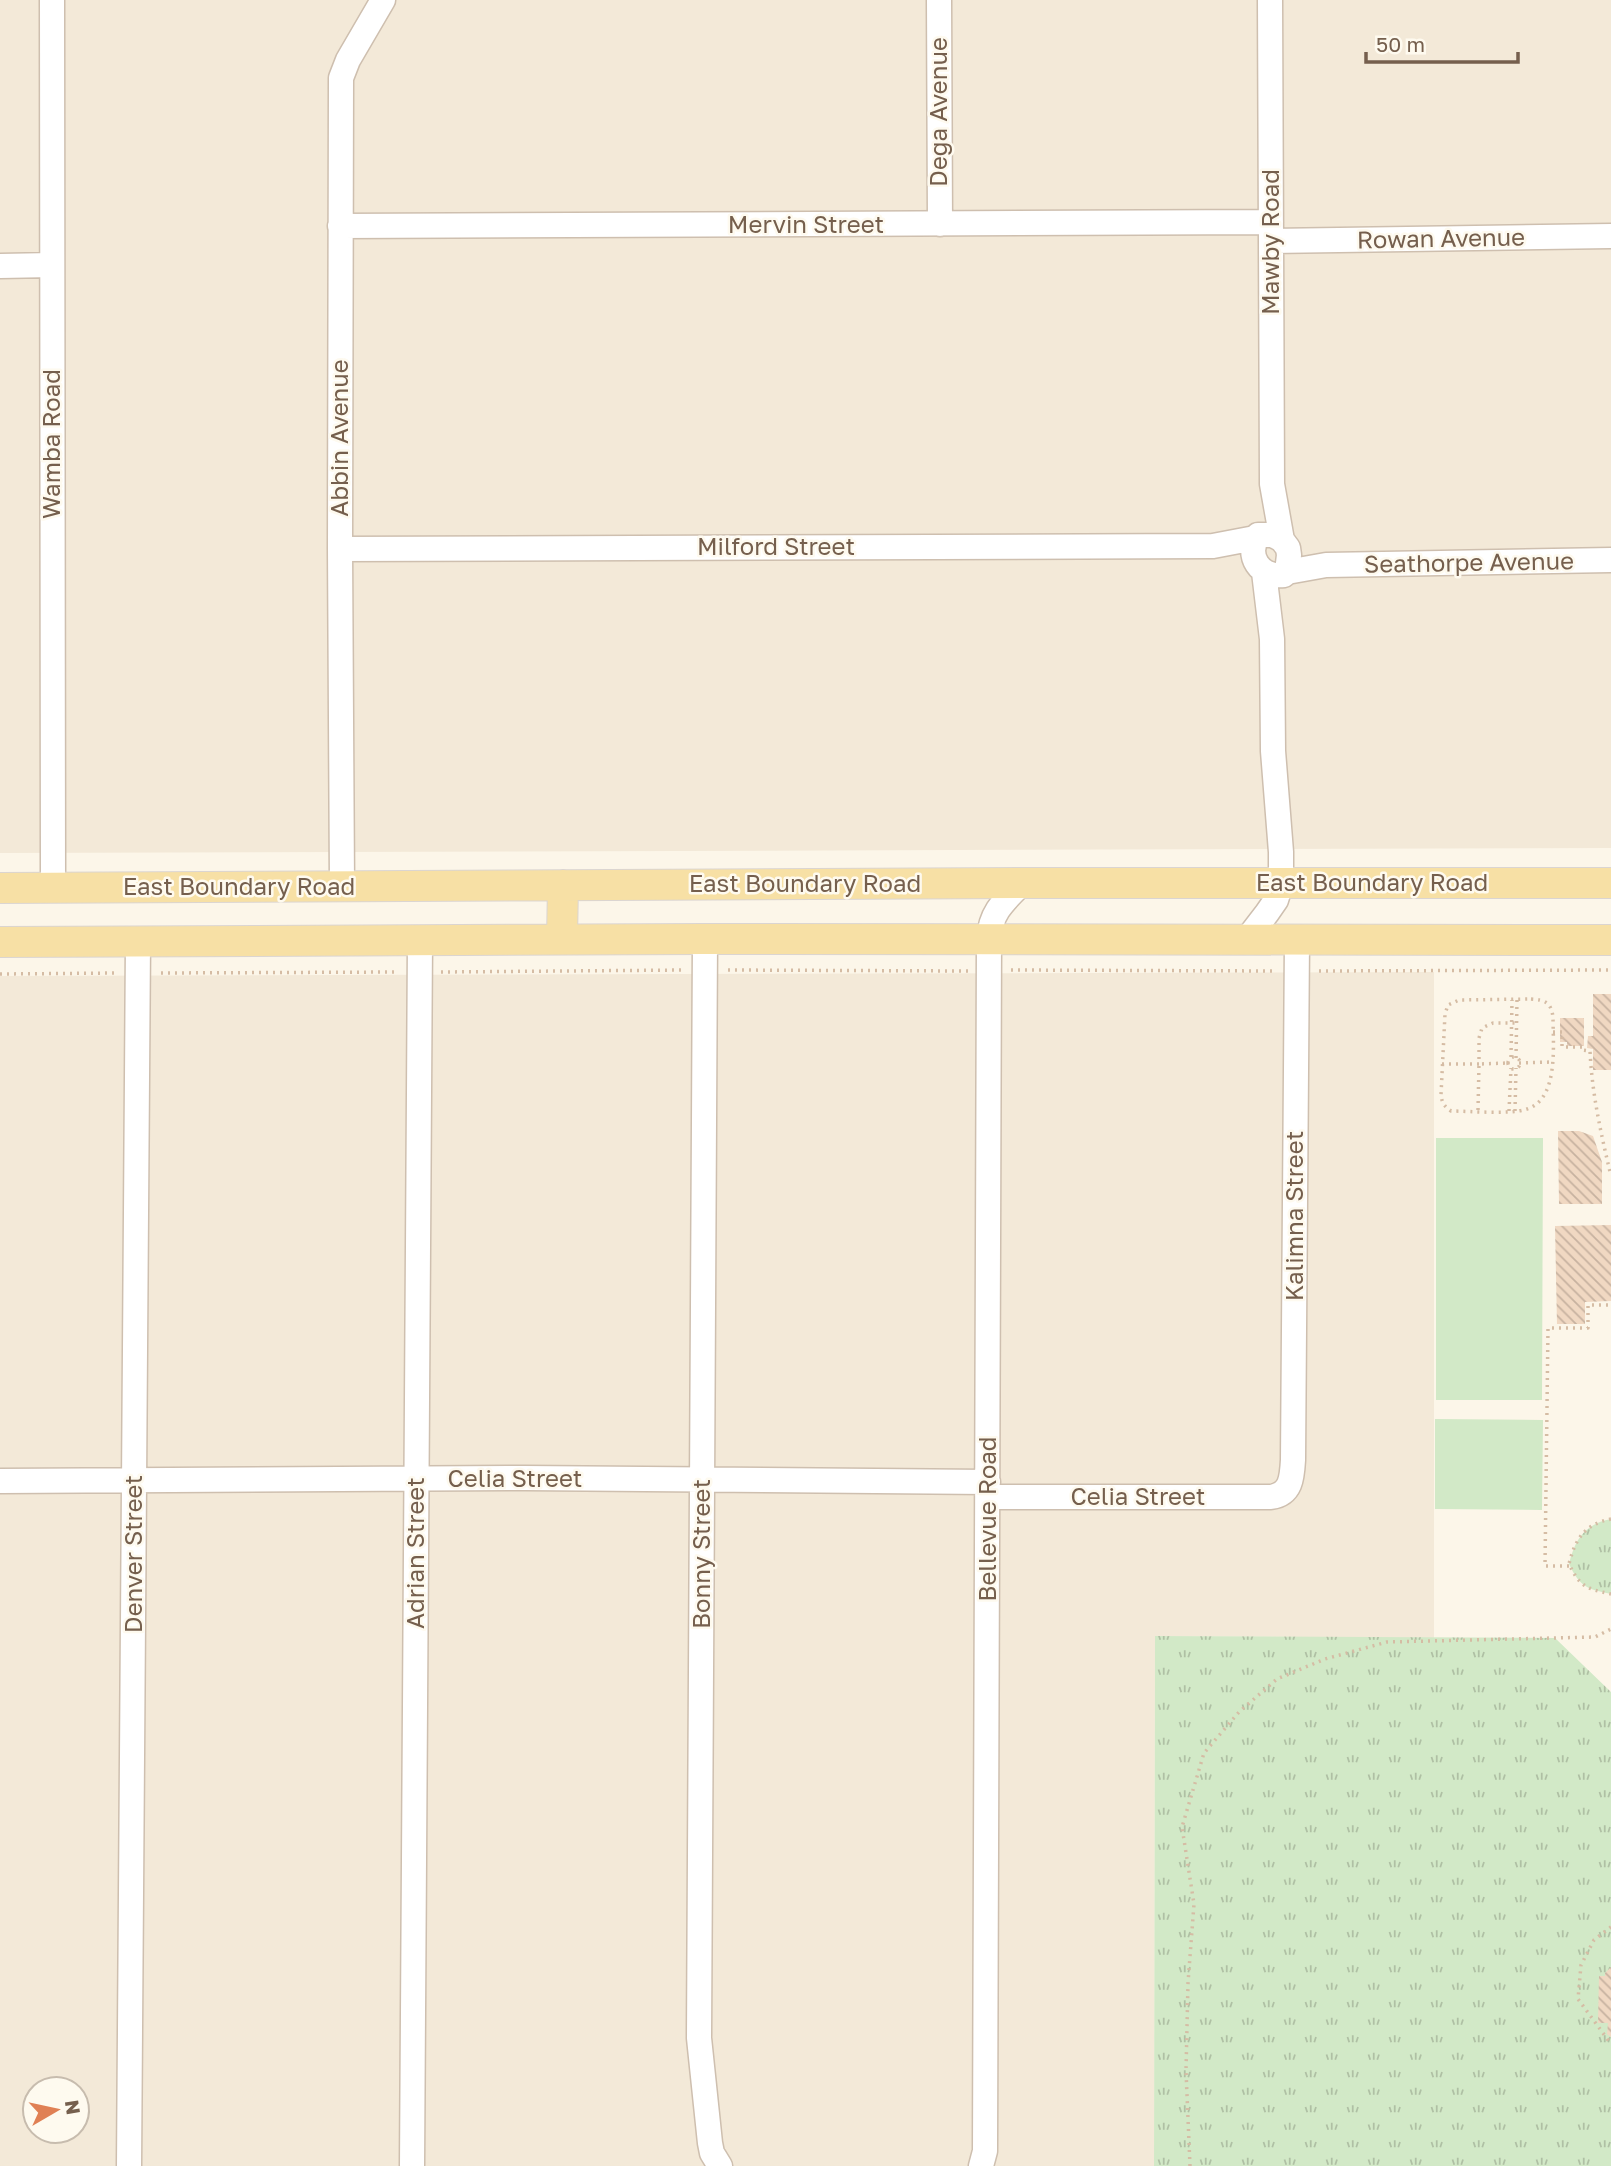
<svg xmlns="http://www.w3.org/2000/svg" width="1611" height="2166" viewBox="0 0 1611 2166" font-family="'Golos Text',sans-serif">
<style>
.residential{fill:#f3e9d8;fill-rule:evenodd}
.green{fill:#d2e9c7}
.park{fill:url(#park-tufts)}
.building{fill:url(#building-back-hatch)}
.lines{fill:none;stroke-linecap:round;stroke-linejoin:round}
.minor-casing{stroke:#cebfaf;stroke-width:27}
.major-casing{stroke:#dbd5d1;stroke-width:32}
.path{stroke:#d5bca4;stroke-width:3.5;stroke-dasharray:2 5;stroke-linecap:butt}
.minor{stroke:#fff;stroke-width:24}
.major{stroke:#f7e0a5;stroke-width:30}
.labels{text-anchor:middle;stroke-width:5;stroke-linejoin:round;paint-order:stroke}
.street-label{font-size:24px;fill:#755f4d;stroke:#fefaef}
</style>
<defs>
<pattern id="park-tufts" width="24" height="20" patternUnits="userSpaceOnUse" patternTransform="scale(1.75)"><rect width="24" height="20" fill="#d2e9c7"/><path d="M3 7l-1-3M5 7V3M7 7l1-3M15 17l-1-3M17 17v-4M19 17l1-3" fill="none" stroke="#afc0a4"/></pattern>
<pattern id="building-back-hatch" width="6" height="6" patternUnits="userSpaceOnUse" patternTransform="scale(1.75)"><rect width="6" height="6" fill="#f0d8c2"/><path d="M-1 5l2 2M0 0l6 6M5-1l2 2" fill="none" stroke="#c7b2a0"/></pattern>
</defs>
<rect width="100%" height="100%" fill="#fcf6e9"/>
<path class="residential" d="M0,0H1611V848L0,853Z
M1434,972V1638L1155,1636L1154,2166H0V976ZM35,2089H77V2131H35Z"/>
<path class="green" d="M1436,1138H1543L1542,1400H1436Z
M1435,1419L1543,1420L1542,1510L1435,1509Z"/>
<path class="park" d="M1611,1519V1594C1587,1589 1580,1587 1569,1564C1575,1539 1585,1524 1611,1519Z
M1155,1636L1555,1638L1611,1692V2166H1154Z"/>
<path class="building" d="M1593,994H1611V1070H1593V1049L1587,1048L1588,1036H1593Z
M1560,1018H1584V1046H1567V1042H1560Z
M1558,1131H1579L1593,1136L1602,1162V1204H1559Z
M1611,1225V1301L1585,1302V1324H1557L1555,1226Z
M1611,1967V2037L1607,2034L1608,2023H1598L1599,1976H1605V1973Z"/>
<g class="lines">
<g class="minor-casing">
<path id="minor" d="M52,0L53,888
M939,0L940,224
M1270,0L1272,484L1282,540L1288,548L1289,555L1287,572L1284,575C1260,578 1245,556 1258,535H1273L1282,540
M340,226L1271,222
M1271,241L1611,236
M0,266L52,265
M340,549L1213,546L1255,538
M1287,572L1326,565L1611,560
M342,886L340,549L341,78L348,60L383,0
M705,939L699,2038L710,2143L712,2153L720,2166
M1247,939L1267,913L1276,900L1281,884V852L1273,751L1272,639L1264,572
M0,1481L525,1478L988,1482
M988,1497H1271C1291,1494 1292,1478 1293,1460L1297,940
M129,2166L138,941
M412,2166L420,940
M981,2166L985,2151L989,939C990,913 1004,901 1022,883"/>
</g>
<g class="major-casing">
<path id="major" d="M0,888L1022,883H1611
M562,939L563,885
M0,942L705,939L1611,940"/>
</g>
<path class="path" d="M728,970L968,971
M1011,970L1276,971
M1319,971L1611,970
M441,972L685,970
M161,973L398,972
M0,974L118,973
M1531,999C1545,1000 1551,1002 1553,1017C1553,1045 1559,1099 1527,1109C1509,1115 1471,1111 1451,1111C1444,1106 1442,1103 1441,1095L1445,1014L1448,1005L1459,1000Z
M1553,1032H1562V1047H1582V1050L1590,1051C1592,1094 1601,1134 1611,1176
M1511,1057L1512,1000
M1508 1063a6 6 0 1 1 12 0a6 6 0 1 1-12 0Z
M1516,1058L1517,999
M1519,1063L1552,1062
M1442,1064H1479V1038L1482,1028L1493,1023H1517
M1478,1110L1479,1064L1508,1063
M1509,1111L1511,1068
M1515,1111L1516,1068
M1611,1519C1585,1524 1575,1539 1569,1564C1580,1587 1587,1589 1611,1594
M1569,1566H1545L1548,1328H1588V1305H1611
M1611,1927L1594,1940L1581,1965L1578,1999L1611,2044
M1190,2166L1186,2071L1188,1983L1194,1904L1182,1827L1204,1753L1239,1712L1277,1679L1325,1659L1387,1642L1595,1637L1611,1629"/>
<use href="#minor" class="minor"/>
<use href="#major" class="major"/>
</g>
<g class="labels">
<g class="street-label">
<text transform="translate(939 112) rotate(-90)" y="8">Dega Avenue</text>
<text x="806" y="233">Mervin Street</text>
<text transform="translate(1441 239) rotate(-1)" y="8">Rowan Avenue</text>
<text transform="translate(1271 242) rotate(-90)" y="8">Mawby Road</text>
<text transform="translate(340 438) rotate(-90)" y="8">Abbin Avenue</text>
<text transform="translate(52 444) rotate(-90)" y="8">Wamba Road</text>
<text x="776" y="555">Milford Street</text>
<text transform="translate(1469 563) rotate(-1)" y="8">Seathorpe Avenue</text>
<text x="1372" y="891">East Boundary Road</text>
<text x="805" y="892">East Boundary Road</text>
<text x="239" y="895">East Boundary Road</text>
<text transform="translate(1295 1216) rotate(-90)" y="8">Kalimna Street</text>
<text x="515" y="1487">Celia Street</text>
<text x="1138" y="1505">Celia Street</text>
<text transform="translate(988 1519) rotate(-90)" y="8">Bellevue Road</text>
<text transform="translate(416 1553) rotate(-90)" y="8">Adrian Street</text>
<text transform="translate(134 1554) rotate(-90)" y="8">Denver Street</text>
<text transform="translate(702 1554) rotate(-90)" y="8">Bonny Street</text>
</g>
</g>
<g transform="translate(56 2110) rotate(81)"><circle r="33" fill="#fefaef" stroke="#c7bcae" stroke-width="2"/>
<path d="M0-5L12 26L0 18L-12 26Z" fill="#e08054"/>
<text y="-10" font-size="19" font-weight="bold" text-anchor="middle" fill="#755f4d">N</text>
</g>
<path d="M1366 52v10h152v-10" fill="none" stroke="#755f4d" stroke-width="3.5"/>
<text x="1376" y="52" font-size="21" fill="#755f4d" stroke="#fefaef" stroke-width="5" paint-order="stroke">50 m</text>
</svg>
